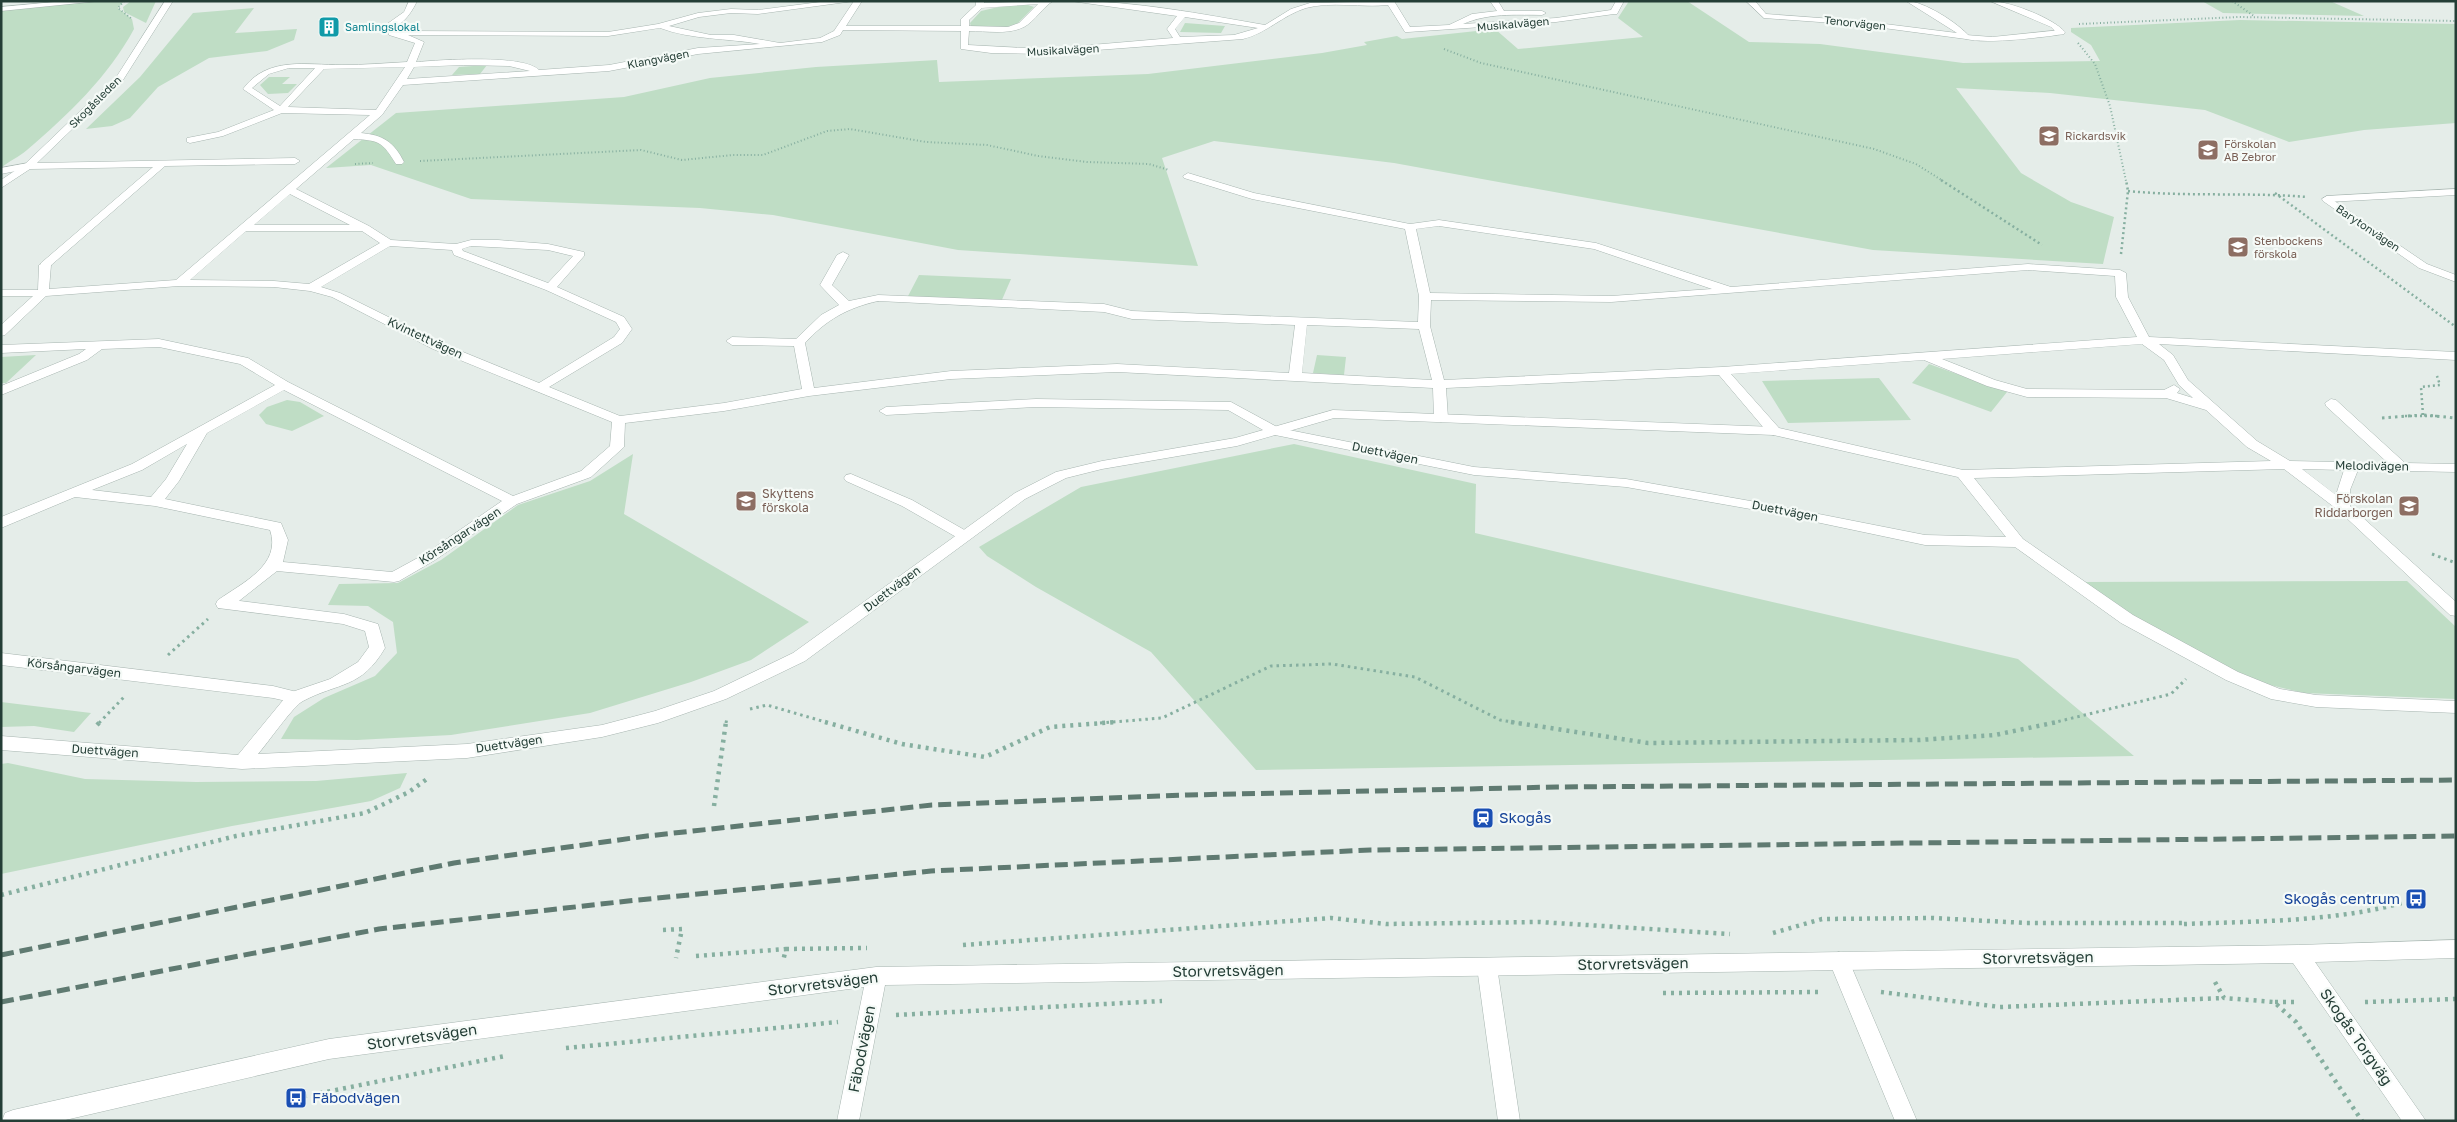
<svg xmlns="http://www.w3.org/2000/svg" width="2457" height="1122" viewBox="0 0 2457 1122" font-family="'Golos Text',sans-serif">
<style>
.green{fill:#bfddc5}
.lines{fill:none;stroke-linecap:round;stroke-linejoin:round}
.service-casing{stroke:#a7b5b0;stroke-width:1}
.minor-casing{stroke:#a7b5b0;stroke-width:1}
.path-far3{stroke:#86afa0;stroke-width:2;stroke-dasharray:1 2.5;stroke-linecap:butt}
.path-far2{stroke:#86afa0;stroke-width:2.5;stroke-dasharray:2 3;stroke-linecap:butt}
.path-far1{stroke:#86afa0;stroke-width:3;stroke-dasharray:2.5 4;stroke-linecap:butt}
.path{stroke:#86afa0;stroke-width:4.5;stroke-dasharray:3 5;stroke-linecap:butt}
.service{fill:#fff;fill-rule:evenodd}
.minor{fill:#fff;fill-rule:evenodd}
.rail{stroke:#5f7a71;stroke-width:5;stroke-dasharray:13 6;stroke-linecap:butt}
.labels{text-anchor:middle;stroke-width:4.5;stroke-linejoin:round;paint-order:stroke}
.far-street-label{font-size:11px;fill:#243e36;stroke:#f5faf7}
.far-culture-label{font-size:11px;fill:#0d838f;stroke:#f5faf7;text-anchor:start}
.far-education-label{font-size:11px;fill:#785e54;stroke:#f5faf7;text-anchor:start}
.street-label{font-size:12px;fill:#243e36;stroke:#f5faf7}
.education-label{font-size:12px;fill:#785e54;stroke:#f5faf7;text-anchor:start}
.near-transit-label{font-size:15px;fill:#164399;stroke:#f5faf7;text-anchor:start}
.near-street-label{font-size:15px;fill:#243e36;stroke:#f5faf7}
</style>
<rect width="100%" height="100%" fill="#e5ede9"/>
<path class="green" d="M95,1H124L118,8L132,19L134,29C108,77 68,115 27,150C19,157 9,161 1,168V9Z
M131,1H156L146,23L124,12L123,7Z
M1629,1H1687L1749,42L1820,44L1963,63L2100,61L2091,45L2071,32V28L2240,20L2456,24V123L2364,130L2289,142L2205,110L2050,93L1956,88L2021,173L2071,202L2114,217L2103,264L1873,250L1394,163L1214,141L1162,158L1198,266L958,250L773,215L700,208L471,199L371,165L326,168L396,113L624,97L710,78L816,67L937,60L939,82L1148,74L1322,53L1367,45L1364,42L1397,36L1402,39L1495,29L1518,49L1643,37L1618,18Z
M2202,1H2330L2364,16L2223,13Z
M1028,5L1034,7L1017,24L1006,27H971L970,23L981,11L1003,6Z
M254,8L235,33L297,29L294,40L267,51L209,58L158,87L130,118L112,126L86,129L140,77L193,13Z
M1185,23L1225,26L1221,33L1180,32Z
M487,65L480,74L452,75L459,67Z
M269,77H290L282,84H297L288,93L268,94L260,85Z
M919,275L1011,279L1001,302L907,298Z
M36,355L6,383H1V357Z
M1317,355L1346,357L1344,375L1313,373Z
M1929,364L2007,392L1991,412L1912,383Z
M1879,378L1911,420L1788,423L1762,381Z
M287,400L300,402L324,416L292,431L266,424L259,415L267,407Z
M1294,444L1476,484L1475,533L2018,659L2134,756L1256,770L1151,652L1036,587L987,556L979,547L1081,487Z
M633,454L624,514L809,622L751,660L691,682L590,713L451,735L357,740L281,739L294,717L324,698L375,676L397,653L393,622L368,606L328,605L339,584L398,583L441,560L518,505L590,481Z
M2407,581L2456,627V699L2304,693L2270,685L2236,671L2132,615L2082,582Z
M1,702L91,713L74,732L34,726L1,727Z
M8,763L85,779L196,782L316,781L407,773L400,788L371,801L232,826L1,874V764Z"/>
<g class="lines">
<g class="service-casing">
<path id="service" d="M828,1H854L758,14L731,13L699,17L669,26L711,35H734L780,43L820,38L834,31L854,1H862L846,26H961V19L976,5V1H984V3L1053,1C1043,7 1035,21 1024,27C1008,35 986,31 969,31L968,45L1044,49L1173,38L1167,29L1177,16L1071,1C1136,1 1201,14 1265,25L1291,9L1310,3L1394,1L1410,27L1449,25L1472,14L1497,11L1490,1H1498L1504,11H1542L1546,13L1542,15C1515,15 1488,13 1463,24L1556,18L1611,10L1616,1H1624L1617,14H1614L1556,22L1408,32H1405L1388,5C1362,8 1332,1 1306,8C1283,15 1267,33 1243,39L1044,54L991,53L961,49V31L843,30L840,35L822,42L698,54L609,71L403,85L382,115L361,133C383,135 394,142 404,162L402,164H396C383,143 380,140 354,139L296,189L369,226L391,240L456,244L471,240H498L548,244L584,252V256L557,287L624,317L632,329L622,343L549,387L620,416L724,403L802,389L794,346L732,345L726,341L732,337L796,339L821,315L839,305L820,285L837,255L843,252L849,255L832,285L849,301L878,295L1104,304L1132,311L1418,322L1419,296L1405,229L1252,199L1184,178L1183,176L1188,173L1254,193L1410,224L1439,220L1596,243L1731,287L2028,264L2120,270L2126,273L2128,297L2149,337L2456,352V360L2159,344L2173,355L2188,380L2257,441L2290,461L2388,463L2326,406L2325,403L2331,399L2336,400L2405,463L2456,464V472L2358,470L2350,490V506L2456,602V616L2450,615L2338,510L2284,469L1974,478L2023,539L2133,615L2238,672L2280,689L2316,695L2456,701V713L2316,707L2271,699L2226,680L2121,623L2015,547L1925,545L1773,513L1626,487L1474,475L1270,434L1228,410L1036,407L886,415L879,411L886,407L1036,399L1231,402L1279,428L1474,467L1626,479L1773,505L1925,535L2006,537L1958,477L1769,434L1719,375L1446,388L1448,418L1441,422L1434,418L1433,388L1117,372L951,379L809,396L724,411L625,423L624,447L591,477L517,504L435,560L399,581L394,582L277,571L230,608H218L216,604L218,600C242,583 282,565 270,530L155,506L75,497L1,528V517L132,464L275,385L240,364L159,347L102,349L87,360L1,395V386L79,354L86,349L1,353V345L159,339L248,358L288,382L513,496L581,471L610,446L612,422L433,349L332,297L310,291L274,287L179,286L46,296L5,335L1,336V325L33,296H1V290H38L39,265L45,262L51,265L49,289L176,280L370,115L282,113L223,136L190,143L187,142V138L218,132L274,110L243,89C267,56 306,65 342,65C364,65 386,63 407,62L415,43L389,35L387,24H393L396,32L401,33L405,31L608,32L658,24L698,13L731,9L758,10ZM1038,4L1019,23L1008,27L969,26V20L982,8ZM1185,17L1258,28L1234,35L1180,37L1175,29ZM660,28C692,40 727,38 760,44L698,48L609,65L539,70C523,54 441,60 416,62L424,42L408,35L608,36ZM464,65L509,66L530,71L407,79L414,67ZM405,67L376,110L288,107L324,69ZM289,68H315L280,106L252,88L269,74ZM290,194L350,225H254ZM1439,226L1594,249L1712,289L1611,296L1430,293L1416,229ZM246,231H362L380,243L309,284L274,281L190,280ZM390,246L452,250L454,255L546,290L616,322L620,329L614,337L539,383L441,343L340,293L321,287ZM471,246L548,250L573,256L548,283L463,251L462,249ZM2028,270L2115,276L2116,297L2137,337L1722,367L1444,380L1430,326L1431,300L1611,302ZM878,301L1104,312L1132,319L1295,325L1289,373L1117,364L951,371L814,388L805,343C826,320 847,308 878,301ZM1307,325L1419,329L1432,380L1302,373ZM2142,344L2164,360L2179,385L2193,398L2177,393L2180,389L2174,385L2164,390L2027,389L1995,380L1942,359ZM1924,360L1987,386L2027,397L2166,398L2206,410L2247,447L2271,461L1963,470L1779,428L1731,374ZM284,390L502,501L425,554L392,572L283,562L288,540L281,523L165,499L179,481L207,433ZM187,444L166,479L151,497L92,490L142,470ZM2302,469L2344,470L2336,495Z
M1746,1H1755L1766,14L1861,21L1957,33L1906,1C1924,1 1958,23 1970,37L1966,39L1861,25L1764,18Z
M1990,1C2009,1 2053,18 2065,32L2058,34L2051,27Z
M28,163L33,166L31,168L1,174V168Z
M2327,196L2427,264L2456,275V282L2419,268L2323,201L2322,199Z
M851,474L912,500L968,532L970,535L968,538H958L902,506L846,481L844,478L846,475Z
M1,653L273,686L301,693L303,697L301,701L295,703L273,698L1,665Z
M1839,952L1846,955L1849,961L1917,1121H1895L1829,961L1832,955Z
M1487,958L1494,961L1497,967L1520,1121H1498L1477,967L1480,961Z"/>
</g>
<g class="minor-casing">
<path id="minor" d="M65,1H99L1,11V7Z
M165,1H173L123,80L37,163L295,158L300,161L295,164L165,166L49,267H41V263L153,167L30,169L1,188V180L25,164L117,76Z
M409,1H417C412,12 401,29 387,28V24L404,12Z
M2061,30L2065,32L2064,34C2046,37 1974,46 1962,37L1966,35L1992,37Z
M2456,189V195L2327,202L2322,199L2327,196Z
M1333,410L1774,427L1781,431L1774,435L1334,418L1237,446L1102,469L1066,478L1025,499L805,661L726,699L658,723L602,737L467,758L242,769L1,750V736L238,755L289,693L330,679L358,662L369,647L365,631L343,624L218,608L216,604L218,600L224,599L344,614L378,624L385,648C361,689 339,682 303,701C293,706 267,744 258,754L467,744L602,725L655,711L714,691L793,653L1015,493L1056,472L1102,461L1235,438Z
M2456,940V958L2315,962L2426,1121H2402L2293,963L885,985L859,1121H837L864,987L329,1059L61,1121H2L5,1113L13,1110L329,1039L876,967L2298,945Z"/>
</g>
<path class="path-far3" d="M124,1L118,8L132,19
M2232,1L2254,16
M2079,24L2239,17L2456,21
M2078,43L2095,64L2110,106L2126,181
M1444,49L1481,63L1874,149L1916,164L1943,181
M420,161L641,150L682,160L733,155H763L827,131L850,129L926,142L987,145L1038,156L1087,162L1149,164L1169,170
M355,164L373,163"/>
<path class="path-far2" d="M1941,180L2042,245
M2128,191C2188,197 2247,192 2307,197
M2275,193L2456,327
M2121,254L2128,191L2126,180
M2423,415L2421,387L2440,385L2437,376
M2405,416H2438"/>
<path class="path-far1" d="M2424,415L2456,418
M2382,418L2422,415
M2432,554L2456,563
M168,655L208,619
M750,709L767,705L829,723
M99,723L124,697
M726,723L727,718
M1100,723L1162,718L1271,666L1332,664L1415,677L1500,720L1519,723
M2052,723L2171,694L2186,679"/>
<path class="path" d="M825,722L902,744L985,757L1050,727L1116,722
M1511,722L1648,743L1919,740L1995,735L2057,722
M97,725L100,722
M714,806L726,722
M1,895L236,836L365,813L409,792L427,779
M2184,924C2261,921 2342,922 2416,899
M663,930L682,929L676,958
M1773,933L1822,919L1933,918L2026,923H2183
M963,945L1331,918L1386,924L1539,922L1730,934
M786,949L867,948
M696,956L786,949L783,961
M2215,982L2224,998L2274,1002L2296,1022L2362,1121
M1881,992L2000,1007L2224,998
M1663,993L1822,992
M2275,1002H2299
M2365,1002L2456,999
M896,1015L1162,1001
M566,1048L838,1022
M296,1098L505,1056"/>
<use href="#service" class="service"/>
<use href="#minor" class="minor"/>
<path class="rail" d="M1,955L454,863L647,836L932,805L1188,795L1557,787L2456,780
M1,1002L379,929L628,901L931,871L1370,850L2456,836"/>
</g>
<defs>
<g id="building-square" transform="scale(1.125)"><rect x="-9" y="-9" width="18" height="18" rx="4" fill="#0f9aa8" stroke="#f5faf7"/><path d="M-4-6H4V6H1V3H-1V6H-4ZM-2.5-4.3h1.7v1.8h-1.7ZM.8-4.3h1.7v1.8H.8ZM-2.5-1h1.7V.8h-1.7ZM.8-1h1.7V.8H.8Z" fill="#fff"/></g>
<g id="school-square" transform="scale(1.125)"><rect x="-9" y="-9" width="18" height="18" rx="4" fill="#8d6e63" stroke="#f5faf7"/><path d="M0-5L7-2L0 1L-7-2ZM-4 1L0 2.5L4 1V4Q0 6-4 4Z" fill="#fff"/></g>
<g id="station-square" transform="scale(1.125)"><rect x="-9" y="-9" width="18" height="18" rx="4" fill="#1a4fb4" stroke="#f5faf7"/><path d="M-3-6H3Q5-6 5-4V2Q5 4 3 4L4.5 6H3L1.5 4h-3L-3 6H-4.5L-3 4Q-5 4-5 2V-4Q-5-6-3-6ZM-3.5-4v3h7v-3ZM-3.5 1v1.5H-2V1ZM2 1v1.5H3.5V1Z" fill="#fff"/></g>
<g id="bus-square" transform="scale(1.125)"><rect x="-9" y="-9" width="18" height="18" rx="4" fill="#1a4fb4" stroke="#f5faf7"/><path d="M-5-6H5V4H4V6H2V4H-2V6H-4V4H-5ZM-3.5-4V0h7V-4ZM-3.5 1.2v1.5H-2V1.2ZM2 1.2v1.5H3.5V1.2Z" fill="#fff"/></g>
</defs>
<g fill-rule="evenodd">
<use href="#building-square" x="329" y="27"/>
<use href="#school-square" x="2049" y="136"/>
<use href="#school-square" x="2208" y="150"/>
<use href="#school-square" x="2238" y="247"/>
<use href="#school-square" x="746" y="501"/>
<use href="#school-square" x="2409" y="506"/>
<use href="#station-square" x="1483" y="818"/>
<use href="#bus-square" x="2416" y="899"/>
<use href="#bus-square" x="296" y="1098"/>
</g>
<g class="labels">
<g class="far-street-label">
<text transform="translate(1855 23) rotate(6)" y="4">Tenorvägen</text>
<text transform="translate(1513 24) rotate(-5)" y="4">Musikalvägen</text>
<text transform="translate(1063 50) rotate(-3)" y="4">Musikalvägen</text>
<text transform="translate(658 59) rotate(-11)" y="4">Klangvägen</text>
<text transform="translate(95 102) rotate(-45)" y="4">Skogåsleden</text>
<text transform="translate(2368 228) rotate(34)" y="4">Barytonvägen</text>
</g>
<g class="far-culture-label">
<text x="345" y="31">Samlingslokal</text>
</g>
<g class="far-education-label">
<text x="2065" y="140">Rickardsvik</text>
<text x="2224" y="148">Förskolan<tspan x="2224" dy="13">AB Zebror</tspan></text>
<text x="2254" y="245">Stenbockens<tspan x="2254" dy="13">förskola</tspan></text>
</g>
<g class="street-label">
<text transform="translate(425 338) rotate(25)" y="4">Kvintettvägen</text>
<text transform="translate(1385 453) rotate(12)" y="4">Duettvägen</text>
<text transform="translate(2372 466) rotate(1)" y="4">Melodivägen</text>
<text transform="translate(1785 511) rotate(11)" y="4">Duettvägen</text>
<text transform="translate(460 536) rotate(-33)" y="4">Körsångarvägen</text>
<text transform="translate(892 589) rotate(-37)" y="4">Duettvägen</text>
<text transform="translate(74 668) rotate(7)" y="4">Körsångarvägen</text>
<text transform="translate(509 744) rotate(-8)" y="4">Duettvägen</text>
<text transform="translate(105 751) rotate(4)" y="4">Duettvägen</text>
</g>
<g class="education-label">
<text x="762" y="498">Skyttens<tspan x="762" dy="14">förskola</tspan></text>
<text x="2393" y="503" text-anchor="end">Förskolan<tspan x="2393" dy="14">Riddarborgen</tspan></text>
</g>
<g class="near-transit-label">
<text x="1499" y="823">Skogås</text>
<text x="2400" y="904" text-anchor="end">Skogås centrum</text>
<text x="312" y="1103">Fäbodvägen</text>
</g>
<g class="near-street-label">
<text transform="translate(2038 958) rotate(-1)" y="5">Storvretsvägen</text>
<text transform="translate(1633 964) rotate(-1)" y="5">Storvretsvägen</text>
<text transform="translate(1228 971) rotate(-1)" y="5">Storvretsvägen</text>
<text transform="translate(823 984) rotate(-7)" y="5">Storvretsvägen</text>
<text transform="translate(422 1037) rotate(-8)" y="5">Storvretsvägen</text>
<text transform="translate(2356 1037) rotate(55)" y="5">Skogås Torgväg</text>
<text transform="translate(862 1049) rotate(-79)" y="5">Fäbodvägen</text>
</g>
</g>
<rect width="2457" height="1122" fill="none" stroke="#243e36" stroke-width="5"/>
</svg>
